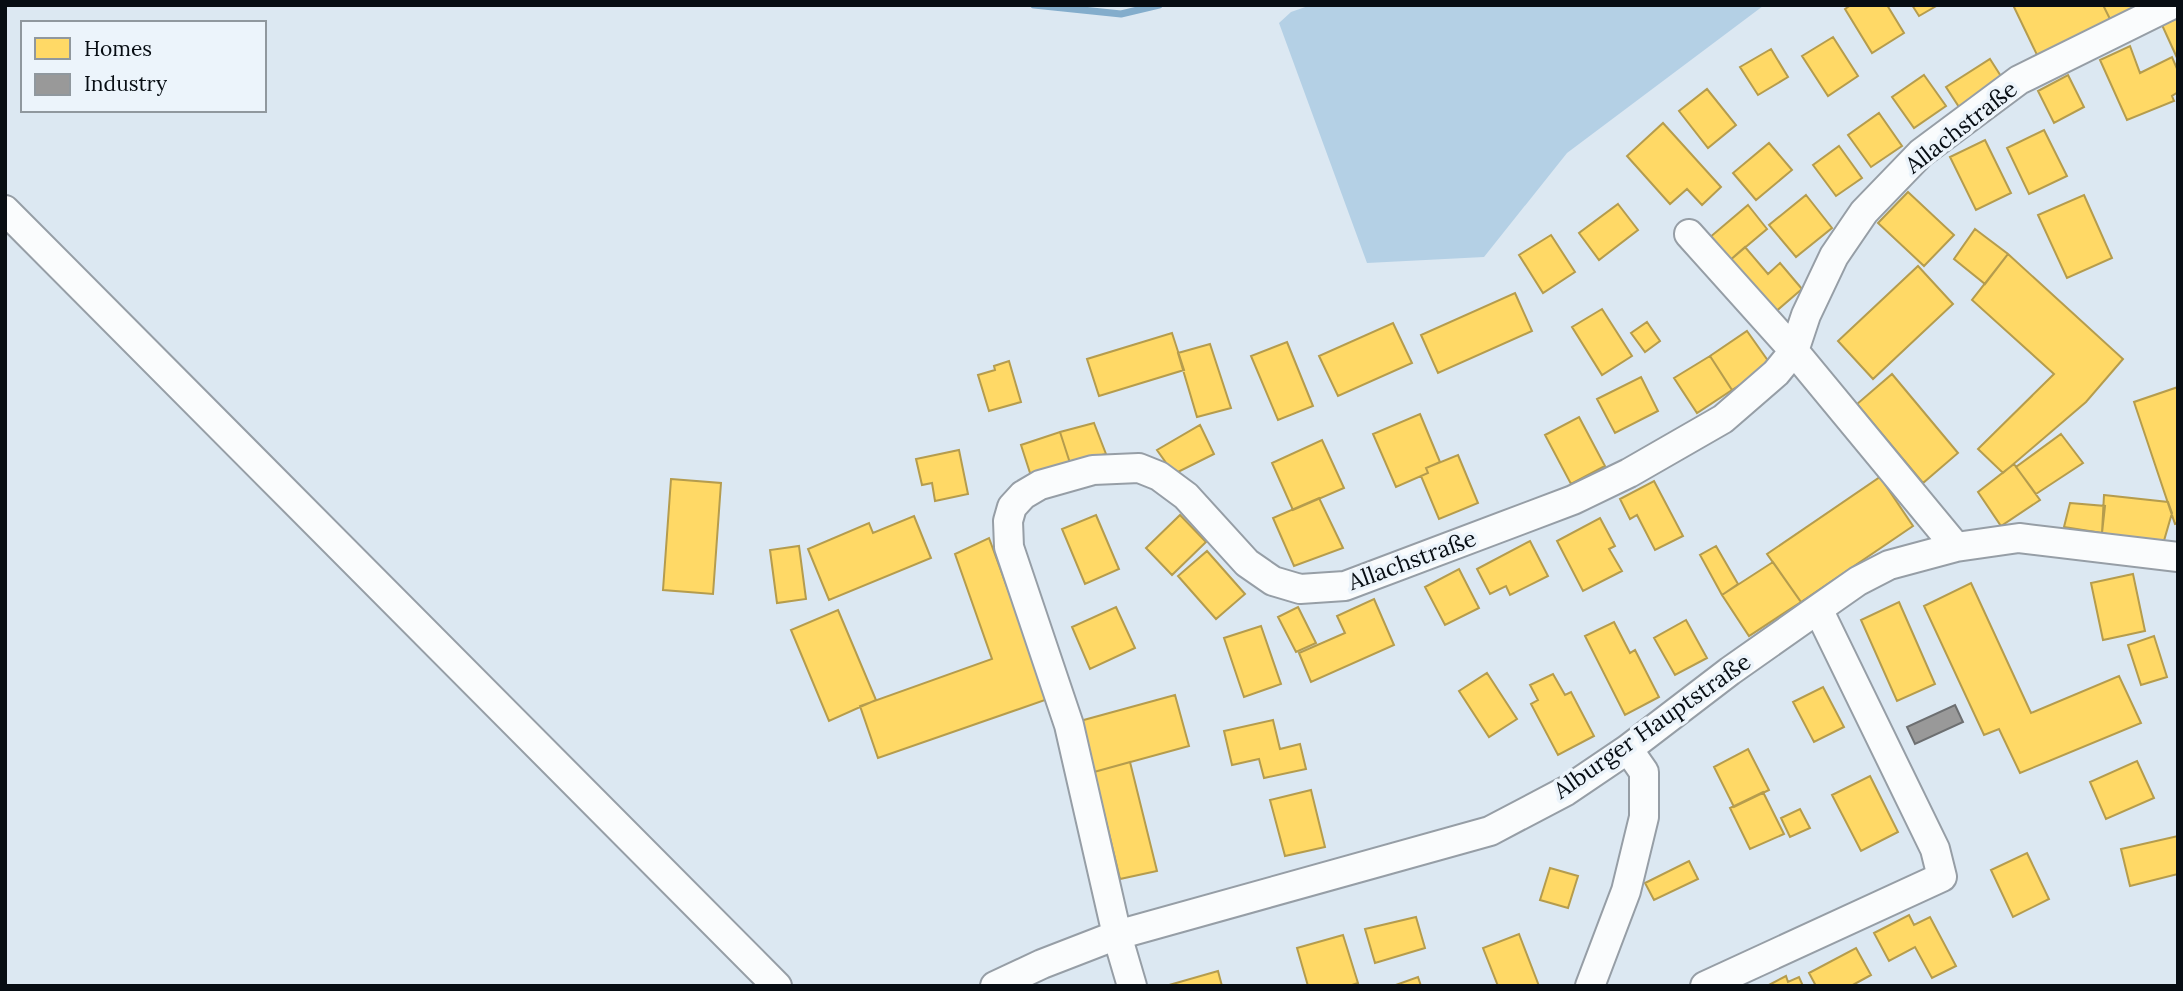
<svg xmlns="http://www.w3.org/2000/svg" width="2183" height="991" viewBox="0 0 2183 991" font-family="Lora,serif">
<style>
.green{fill:#b4d0e5}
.homes{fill:#ffd966;stroke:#b59c4d;stroke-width:2}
.industry{fill:#999;stroke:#6d6f71;stroke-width:2}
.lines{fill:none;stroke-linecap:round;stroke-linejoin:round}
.stream{stroke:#83adcc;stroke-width:7}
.minor-casing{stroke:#969ea6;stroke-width:32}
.minor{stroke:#fafcfd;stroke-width:28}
.labels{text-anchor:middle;stroke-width:7;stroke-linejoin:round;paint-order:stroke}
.street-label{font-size:23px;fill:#070d13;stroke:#ecf4fb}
</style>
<rect width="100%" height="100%" fill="#dce8f2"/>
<path class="green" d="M1311,5H1763V6L1567,153L1484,257L1367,263L1279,23L1291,12Z"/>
<path class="homes" d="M1851,5H1887L1904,33L1872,53L1845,9Z
M1912,5H1938L1919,16Z
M2013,5H2103L2112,23L2039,59Z
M2103,5H2142L2112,23Z
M2178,18V60L2162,25Z
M1833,37L1858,76L1828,96L1802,56Z
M2130,46L2140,73L2172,57L2178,71V92L2172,96L2174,101L2127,120L2100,60Z
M1771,49L1788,77L1758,95L1740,67Z
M1990,59L2004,81L1961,110L1946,87Z
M1924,75L1946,106L1914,128L1892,97Z
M2068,75L2084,107L2054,123L2038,91Z
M1707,89L1736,125L1708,148L1679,111Z
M1879,113L1902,146L1871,167L1848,135Z
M1663,123L1721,187L1702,205L1687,189L1670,204L1627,156Z
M2044,130L2067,176L2029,194L2007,148Z
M1985,140L2011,193L1976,210L1950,157Z
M1769,143L1792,170L1756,200L1733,173Z
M1839,146L1862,178L1836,196L1813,165Z
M1908,192L1954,235L1924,266L1878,223Z
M1806,195L1832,228L1796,257L1769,225Z
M2084,195L2112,258L2067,278L2038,215Z
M1618,204L1638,230L1599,260L1579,233Z
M1748,205L1767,229L1729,261L1709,238Z
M1975,229L2008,254L1985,284L1954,259Z
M1551,235L1575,272L1543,293L1519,255Z
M1745,247L1768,274L1780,263L1802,289L1774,313L1729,261Z
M2008,254L2123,359L2086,402L2003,473L1978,449L2054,374L1972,300Z
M1918,266L1953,304L1873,379L1838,341Z
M1515,293L1532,331L1438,373L1421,335Z
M1602,309L1632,356L1602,375L1572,327Z
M1647,322L1660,341L1645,352L1631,333Z
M1393,323L1412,363L1338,396L1319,356Z
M1747,331L1771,365L1732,390L1710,356Z
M1172,333L1184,370L1099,396L1087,359Z
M1287,342L1313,406L1278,420L1251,356Z
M1210,344L1231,408L1197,417L1178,353Z
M1710,356L1732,390L1697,413L1674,378Z
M1009,361L1021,402L989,411L978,375L995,370L994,366Z
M1892,374L1958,453L1923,483L1857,404Z
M1641,377L1658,411L1615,433L1597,399Z
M2178,387V523L2175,524L2134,402Z
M1420,414L1440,462L1426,468L1428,473L1396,487L1373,434Z
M1579,417L1605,466L1571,484L1545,435Z
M1094,423L1106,454L1070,463L1060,432Z
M1200,425L1214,454L1174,474L1157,450Z
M1060,432L1070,463L1031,476L1021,445Z
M2061,434L2083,463L2036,494L2016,467Z
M1322,440L1344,488L1293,510L1272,463Z
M959,450L968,494L935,501L932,483L922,485L916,459Z
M1458,455L1478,503L1439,519L1421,476L1428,473L1426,468Z
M2014,464L2040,500L2001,526L1978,492Z
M1880,477L1913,526L1801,602L1767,554Z
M671,479L721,483L713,594L663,590Z
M1654,481L1683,536L1655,550L1637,515L1630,519L1620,499Z
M2104,495L2168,502L2172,513L2163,544L2102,533Z
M1319,498L1343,548L1294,566L1273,518Z
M2070,503L2105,506L2102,533L2064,527Z
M1096,515L1119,569L1085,584L1062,529Z
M1180,515L1206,542L1172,575L1146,548Z
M914,516L931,558L829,600L808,549L869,523L873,533Z
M1600,518L1615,546L1609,549L1622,571L1583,591L1557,541Z
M989,538L1048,699L878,758L860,706L992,659L955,554Z
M1530,541L1548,576L1510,595L1506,586L1490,594L1477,569Z
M799,546L806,599L777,603L770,550Z
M1716,546L1738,584L1722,595L1700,555Z
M1207,551L1245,594L1216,619L1178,576Z
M1773,562L1801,602L1749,636L1722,595Z
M1459,569L1479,608L1445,625L1425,587Z
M2133,574L2145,631L2103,640L2091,583Z
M1971,583L2031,713L2119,676L2141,723L2020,773L1999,729L1984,735L1924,606Z
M1374,599L1394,645L1311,682L1299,653L1345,633L1337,616Z
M1899,602L1935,684L1897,701L1861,620Z
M1116,607L1135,648L1090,669L1072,627Z
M1298,607L1316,643L1296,652L1278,617Z
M838,610L876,700L829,721L791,630Z
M1686,620L1707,658L1675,675L1654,638Z
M1614,622L1630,653L1635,650L1659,697L1625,715L1585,636Z
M1261,626L1281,684L1244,697L1224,638Z
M2154,636L2167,677L2141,685L2128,645Z
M1487,673L1517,719L1489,737L1459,691Z
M1553,674L1565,695L1571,692L1594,736L1558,755L1531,704L1538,700L1530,685Z
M1823,687L1844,727L1814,742L1793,702Z
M1175,695L1189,746L1094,772L1080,721Z
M1273,720L1280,749L1300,744L1306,769L1264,778L1259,759L1232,765L1224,731Z
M1748,749L1769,790L1734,807L1714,767Z
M2137,761L2154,798L2106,819L2090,782Z
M1130,762L1157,871L1120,879L1094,772Z
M1870,776L1898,832L1861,851L1832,795Z
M1311,790L1325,847L1285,856L1270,800Z
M1763,792L1784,834L1750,849L1730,808Z
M1800,809L1810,828L1790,837L1781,818Z
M2178,836V874L2130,886L2121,849Z
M2027,853L2049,899L2013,917L1991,870Z
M1689,861L1698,879L1654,900L1645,883Z
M1550,868L1578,876L1568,908L1540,900Z
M1909,915L1914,925L1930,917L1956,966L1932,978L1915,947L1889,961L1874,933Z
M1416,917L1425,948L1375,963L1365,929Z
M1519,934L1539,986H1498L1483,948Z
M1343,935L1358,983L1349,986H1308L1297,948Z
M1856,948L1871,975L1851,986H1816L1809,973Z
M1218,971L1222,986H1169V985Z
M1786,976L1788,982L1799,977L1803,986H1767Z
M1418,977L1421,986H1393Z"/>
<path class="industry" d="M1955,705L1963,722L1915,744L1907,727Z"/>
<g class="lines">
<path class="stream" d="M1034,5L1121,14L1159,5"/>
<g class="minor-casing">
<path id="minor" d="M5,210L777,986
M1689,234L1794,351L1956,547
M995,986L1042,964L1117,935L1490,831L1566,791L1628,749L1730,671L1818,609L1858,581L1889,565L1956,547L2019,538L2178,557
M1132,986L1117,935L1069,725L1009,547L1008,521L1012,507L1023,495L1040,485L1093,470L1139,468L1159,476L1186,496L1247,563L1273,581L1300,589L1345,586L1573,500L1629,473L1723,419L1776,373L1794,351L1806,315L1834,256L1864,212L1921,153L2019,80L2171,5
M1590,986L1626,891L1644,817V772L1628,749
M1705,986L1942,877L1935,849L1818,609"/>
</g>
<use href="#minor" class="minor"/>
</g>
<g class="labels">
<g class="street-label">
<text transform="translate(1961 127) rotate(-38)" y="8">Allachstraße</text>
<text transform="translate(1412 560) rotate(-20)" y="8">Allachstraße</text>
<text transform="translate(1652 726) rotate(-35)" y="8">Alburger Hauptstraße</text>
</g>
</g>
<rect width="2183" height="991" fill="none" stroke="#070d13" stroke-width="14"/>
<rect x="21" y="21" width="245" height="91" fill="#ecf4fb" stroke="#90989e" stroke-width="2"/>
<rect x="35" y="38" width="35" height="21" fill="#ffd966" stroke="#90989e" stroke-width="2"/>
<text x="84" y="56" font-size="21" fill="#070d13">Homes</text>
<rect x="35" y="74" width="35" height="21" fill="#999999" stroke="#90989e" stroke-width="2"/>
<text x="84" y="91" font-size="21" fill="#070d13">Industry</text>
</svg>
